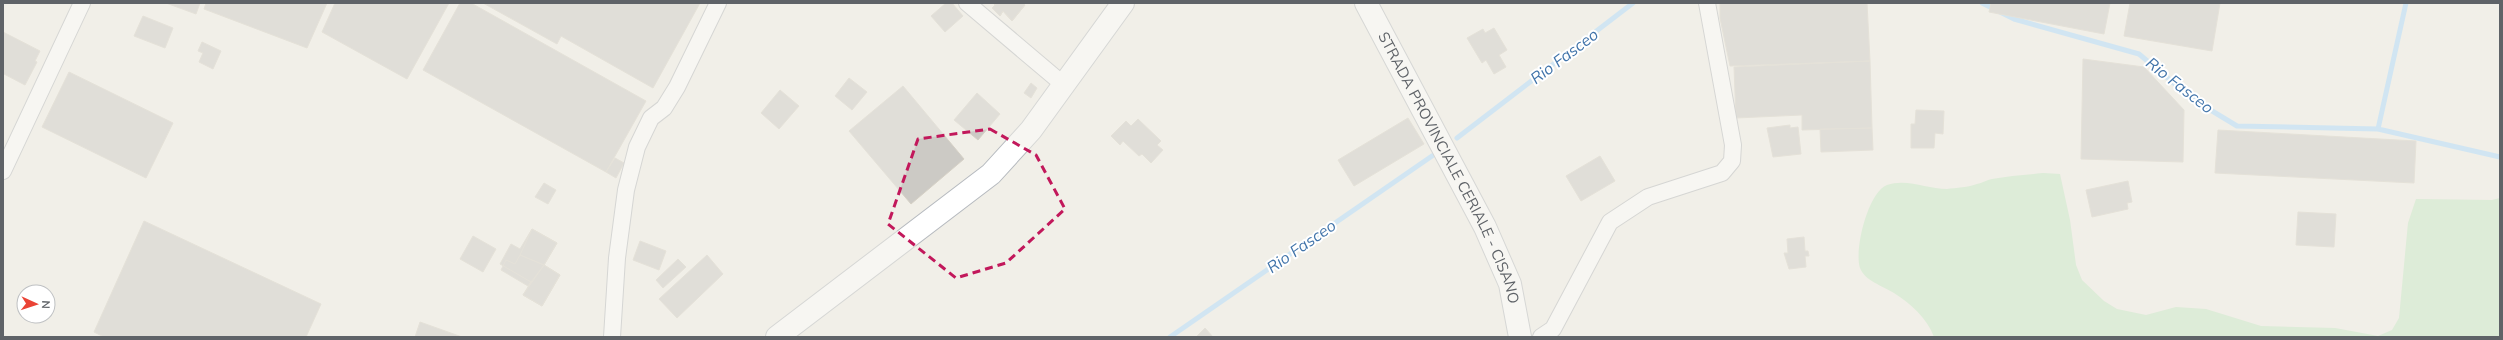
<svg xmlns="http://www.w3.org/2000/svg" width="2503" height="340" viewBox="0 0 2503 340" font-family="Mulish,sans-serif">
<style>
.green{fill:#c5e8c5}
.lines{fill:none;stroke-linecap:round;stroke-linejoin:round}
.stream{stroke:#aadaff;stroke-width:5}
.building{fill:#cccac5;stroke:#d6d1c6}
.street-casing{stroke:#b5b8bc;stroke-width:18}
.secondary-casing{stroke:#b6babf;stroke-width:24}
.street{stroke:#fff;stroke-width:16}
.secondary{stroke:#fff;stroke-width:22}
.marked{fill:none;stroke:#c2185b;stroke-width:3;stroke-dasharray:8 5;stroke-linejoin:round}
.labels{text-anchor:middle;stroke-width:4;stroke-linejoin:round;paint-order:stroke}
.street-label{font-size:15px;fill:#5f6368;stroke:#fff}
.water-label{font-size:16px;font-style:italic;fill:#4174aa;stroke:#fff}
</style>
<rect width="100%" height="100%" fill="#f1efe8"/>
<path class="green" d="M2043,173L2060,174L2070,220L2076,265L2082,280L2104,301L2117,309L2146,315L2176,307L2206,309L2261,326L2335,328L2378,336L2392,330L2399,318L2408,223L2416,199L2492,200L2500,198V337H1934C1927,318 1911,304 1894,293C1883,286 1865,281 1860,268C1854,250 1868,192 1887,185C1907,178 1927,189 1947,189C1956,188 1969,187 1977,184C1982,183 1987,180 1992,179C2008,176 2026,175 2043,173Z"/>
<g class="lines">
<path class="stream" d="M1982,3L2014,19L2139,54L2194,100L2237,126L2378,129L2500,157
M2378,129L2406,3
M1457,138L1633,3
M1170,337L1432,156"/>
</g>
<path class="building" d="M166,3H200L196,14Z
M206,3H327L307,48L204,9Z
M335,3H449L407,79L322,32Z
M460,3H471L646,101L606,172L423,70Z
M483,3H700L653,88L561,36L557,44Z
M946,3H952L963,16L945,32L931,16Z
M993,3H1023L1025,5L1012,21L1003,11L1000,16L992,8L995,5Z
M997,3H1023L1025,5L1012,21L1003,11L1000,16L992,8Z
M1720,3H1867L1870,61L1730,66L1720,18Z
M1991,3H2110L2104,34L1989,12Z
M2130,3H2220L2212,51L2124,36Z
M143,16L173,28L165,48L134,36Z
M1494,28L1507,50L1499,55L1506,67L1494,74L1486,60L1482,63L1467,38L1483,29L1485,33Z
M3,32L40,51L35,61L37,62L25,85L4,74L3,76Z
M202,42L221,51L213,69L199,62L203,53L198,51Z
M2083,59L2144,67L2184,110L2183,162L2081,159Z
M1870,61L1872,128L1802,130V115L1736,118L1734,67Z
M69,72L173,123L146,178L42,127Z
M849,78L867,92L852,110L835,96Z
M1031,83L1037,88L1031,98L1024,93Z
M903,86L964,159L911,204L849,131Z
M780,90L799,106L779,129L761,113Z
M977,93L1000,114L978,140L954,120Z
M1916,110L1944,111L1943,134L1935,133L1934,148H1911V124H1915Z
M1408,118L1424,144L1354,186L1338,160Z
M1138,119L1161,141L1157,145L1163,150L1151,163L1142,154L1139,156L1123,141L1120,145L1111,136L1126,121L1131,126Z
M1790,125V128L1798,127L1801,154L1773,157L1767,128Z
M1872,128L1873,150L1821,152L1820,129Z
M2218,130L2416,141L2414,183L2215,173Z
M1600,156L1615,181L1581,201L1566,176Z
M615,158L624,163L616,178L606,172Z
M2128,181L2132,202L2127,203L2128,209L2092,217L2086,190Z
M544,183L556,190L548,204L535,197Z
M2298,212L2336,214L2334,247L2296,245Z
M144,221L321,304L306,337H104L94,332Z
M532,229L557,243L544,265L560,275L542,306L523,295L531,282L500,264L511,244L520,249Z
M532,229L557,243L544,265L520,255Z
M473,236L496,249L483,272L460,259Z
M1804,237L1805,251H1808L1809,256H1805L1806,267L1789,269L1784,253H1788L1787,239Z
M640,241L666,251L659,270L633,260Z
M520,255L544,265L528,286L501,270L506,260L515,264Z
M707,255L723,274L677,318L659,299Z
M678,259L686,267L663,288L656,280Z
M544,265L560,275L542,306L523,295Z
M420,322L462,337H415Z
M1205,328L1213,337H1196Z"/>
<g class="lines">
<g class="street-casing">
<path id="street" d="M967,3L1064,85
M3,171L82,3
M612,337L617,258L626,190L637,147L651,118L664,108L677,87L718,3
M1541,337L1553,329L1610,222L1648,197L1722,173L1732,161L1733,145L1707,3"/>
</g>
<g class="secondary-casing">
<g id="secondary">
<path id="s1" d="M1366,3L1485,227L1510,284L1520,337"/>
<path d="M777,337L991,174L1031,130L1123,3"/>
</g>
</g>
<use href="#street" class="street"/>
<use href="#secondary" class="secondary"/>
</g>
<path d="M0 0H2503V340H0ZM990,129L1036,155L1065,209L1006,263L956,278L888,224L918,139Z" fill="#f1efe8" fill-opacity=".55" fill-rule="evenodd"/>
<path class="marked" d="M990,129L1036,155L1065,209L1006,263L956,278L888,224L918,139Z"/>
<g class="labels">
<g class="street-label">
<text dy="5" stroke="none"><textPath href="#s1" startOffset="185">STRADA PROVINCIALE CERIALE - CISANO</textPath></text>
</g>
<g class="water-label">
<text transform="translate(1564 56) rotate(-37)" y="6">Rio Fasceo</text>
<text transform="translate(2180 85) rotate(38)" y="6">Rio Fasceo</text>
<text transform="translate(1301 246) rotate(-35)" y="6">Rio Fasceo</text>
</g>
</g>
<rect width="2503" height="340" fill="none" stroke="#5f6368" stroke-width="8"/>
<g transform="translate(36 304) rotate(93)"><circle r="19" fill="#ffffff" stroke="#bfc1c3"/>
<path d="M0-3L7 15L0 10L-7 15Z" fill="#ea4335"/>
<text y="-6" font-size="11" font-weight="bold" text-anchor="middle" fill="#5f6368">N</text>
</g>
</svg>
